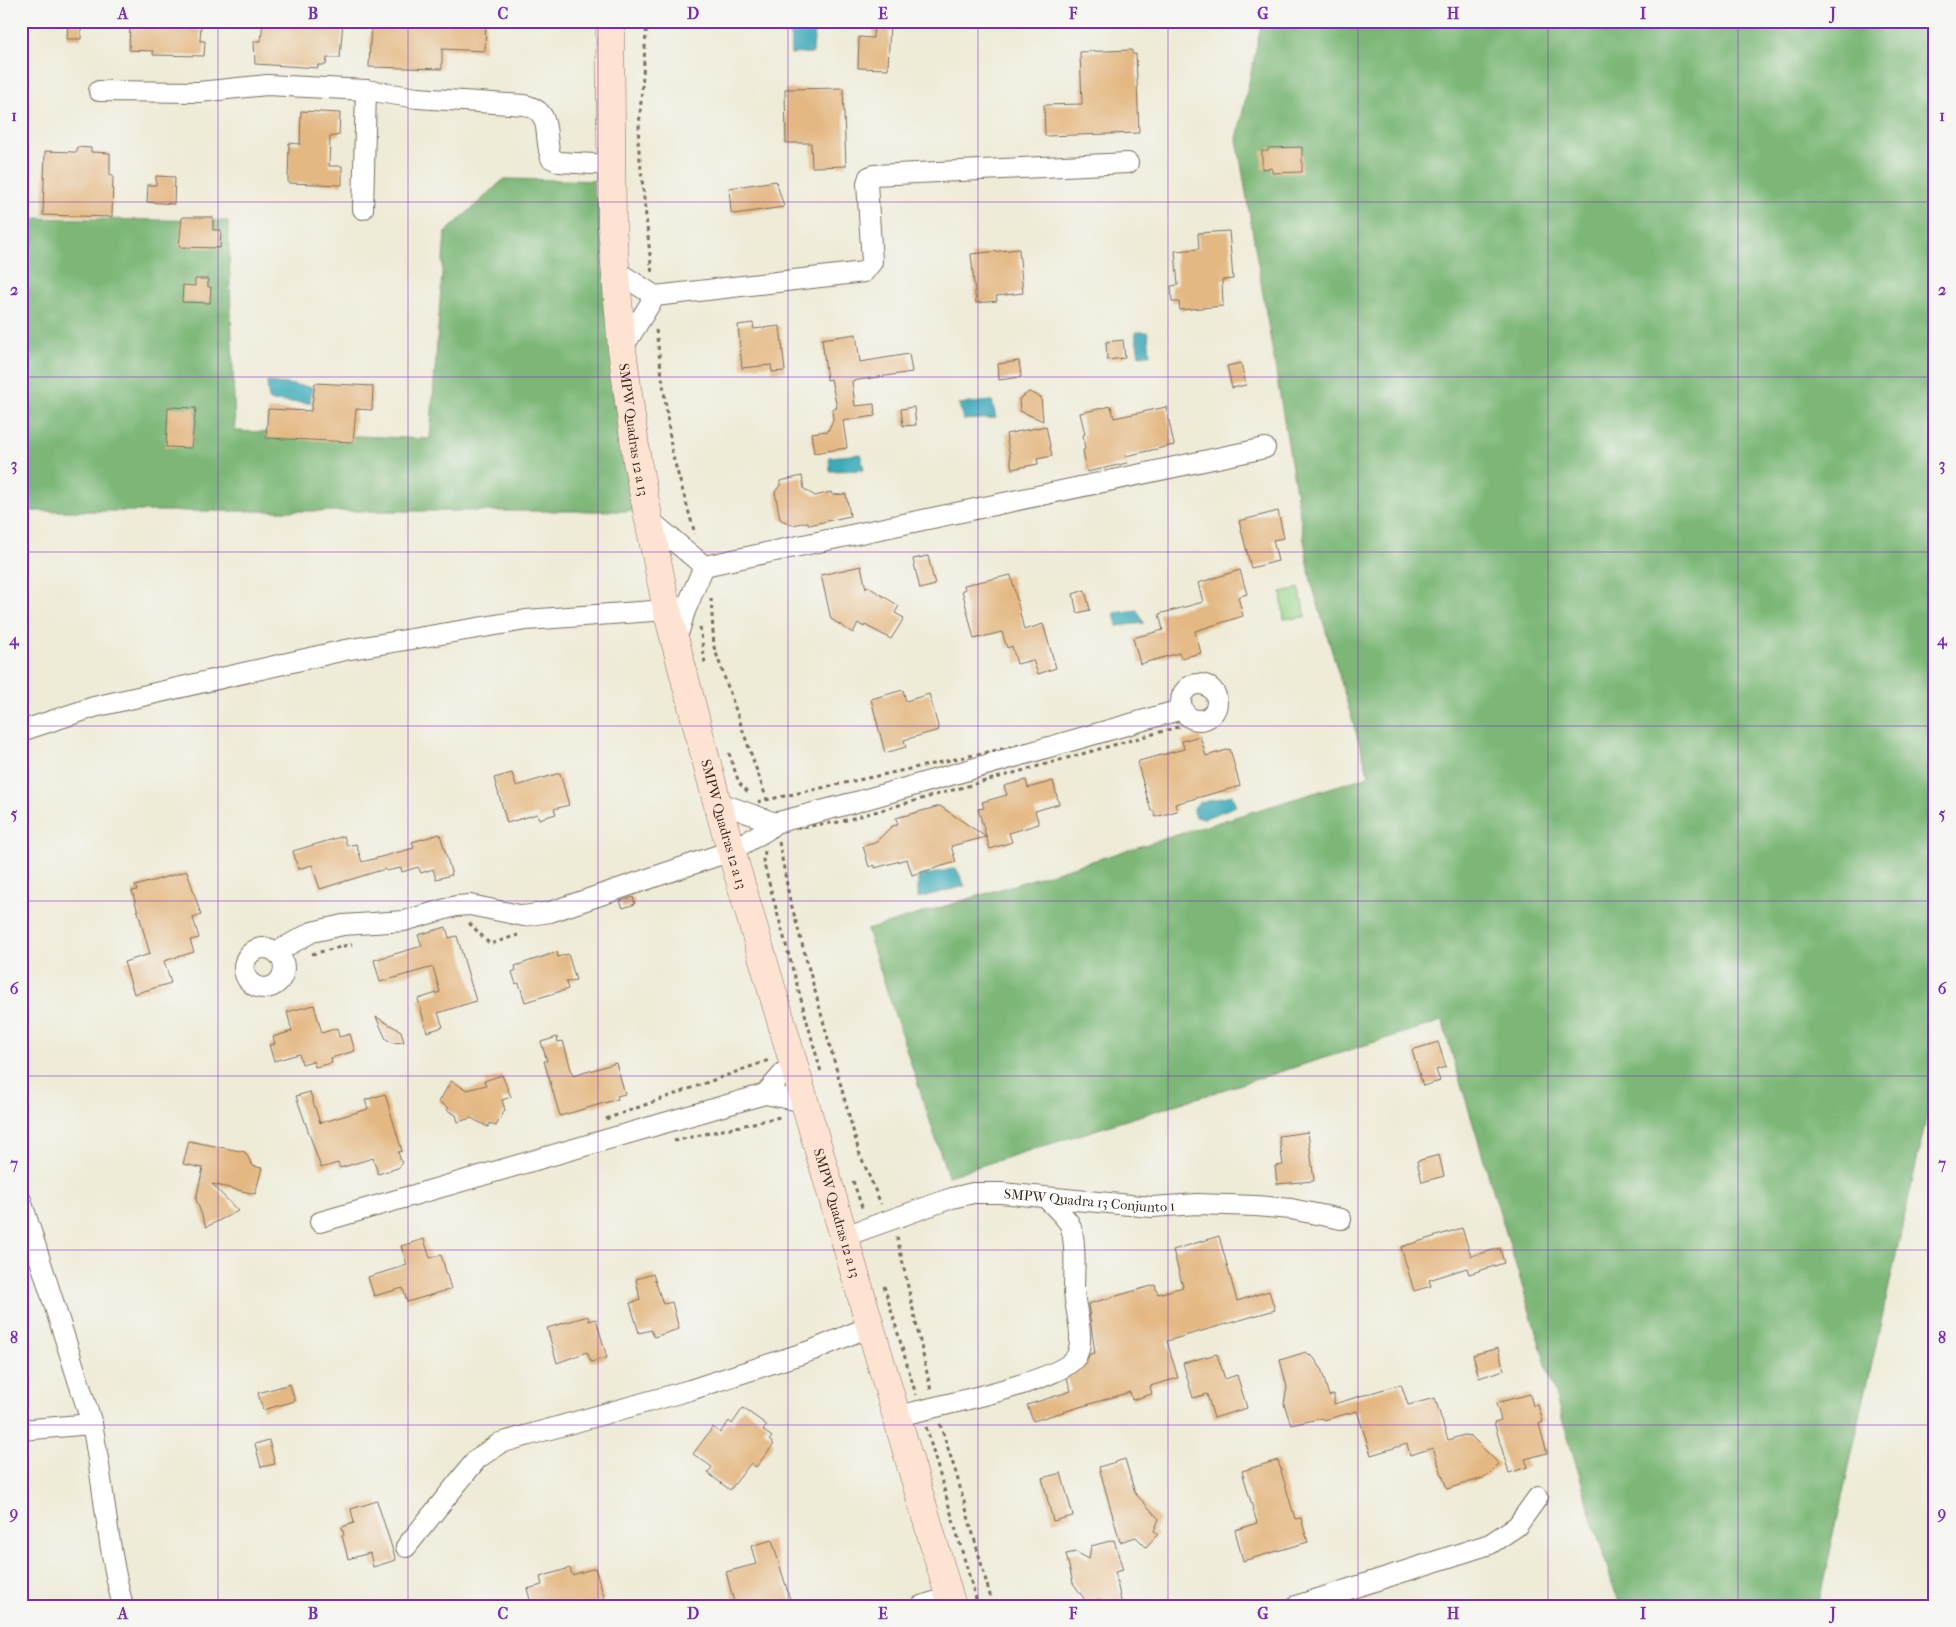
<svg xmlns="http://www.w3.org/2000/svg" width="1956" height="1627" viewBox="0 0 1956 1627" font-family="'IM FELL French Canon',serif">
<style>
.green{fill:#9ad68b;stroke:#6a8054}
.forest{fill:#7bb777;stroke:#5b704a}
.water{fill:#3baab9;stroke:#3b6a6c}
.building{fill:#e4b882}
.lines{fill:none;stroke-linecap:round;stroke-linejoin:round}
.street-casing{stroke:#7a6e5f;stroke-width:22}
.secondary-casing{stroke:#7a6e5f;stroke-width:29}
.path{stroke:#7a6e5f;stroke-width:3;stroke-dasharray:4 4;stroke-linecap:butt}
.street{stroke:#fff;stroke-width:20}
.secondary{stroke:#fee3d2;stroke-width:28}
.grid{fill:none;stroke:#7b2cbf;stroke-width:1;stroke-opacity:0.55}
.labels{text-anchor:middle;stroke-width:4.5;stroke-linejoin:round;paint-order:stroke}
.street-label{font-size:14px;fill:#3b2a1e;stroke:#f6f6f2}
.neatline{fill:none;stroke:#7b2cbf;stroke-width:2}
.grid-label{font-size:16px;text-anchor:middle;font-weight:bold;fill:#7b2cbf}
</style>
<rect width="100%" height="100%" fill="#f6f6f2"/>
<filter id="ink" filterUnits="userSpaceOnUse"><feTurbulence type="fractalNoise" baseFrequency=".02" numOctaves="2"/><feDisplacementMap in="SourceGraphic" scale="10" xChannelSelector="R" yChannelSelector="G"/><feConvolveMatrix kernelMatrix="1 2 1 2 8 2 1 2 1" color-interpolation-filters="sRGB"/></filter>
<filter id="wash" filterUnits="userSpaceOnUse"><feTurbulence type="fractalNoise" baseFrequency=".0096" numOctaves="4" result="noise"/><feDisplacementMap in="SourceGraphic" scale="20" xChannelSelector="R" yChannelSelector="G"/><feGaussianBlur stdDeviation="1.12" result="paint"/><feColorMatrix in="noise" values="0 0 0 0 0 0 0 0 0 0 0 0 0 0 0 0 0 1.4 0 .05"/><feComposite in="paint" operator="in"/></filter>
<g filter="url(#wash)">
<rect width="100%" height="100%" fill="#eeebd7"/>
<path class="green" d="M1299,588L1306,617L1284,619L1281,592Z"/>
<path class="forest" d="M1262,21H1935V1079L1818,1606H1619L1442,1021L948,1176L867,930L1369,776L1311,581L1237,139Z
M504,179L611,181L646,511H21V218L228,221L235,431L430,439L445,233Z"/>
<path class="water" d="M790,21H815L813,53L791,54Z
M1135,332H1148L1150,355H1139Z
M267,382L312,387L310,403L269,401Z
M992,401L996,418L963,420L959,404Z
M861,454L864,470L830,471L829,457Z
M1137,610L1144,623L1117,626L1114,613Z
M1232,795L1236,806L1205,818L1195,817L1194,808L1200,801L1201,803Z
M956,868L965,886L918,898V877Z"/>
<g id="blocks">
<path class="building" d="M130,21L201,24L200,41H205L204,56L153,55V51L129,50Z
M263,21H343L340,58H327L326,65H318V68L255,64L254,41H261Z
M371,21H486L485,51L442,49V69L369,67Z
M874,21L890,22L888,69L858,68L859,37L873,38Z
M68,23L81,24V39H67Z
M1132,50V54H1136L1139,133L1045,136L1044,105L1082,104L1080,52Z
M843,88L846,166L812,167L811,143H786L785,89Z
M301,111L340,113L339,135L330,137L329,166H342V185L288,183L289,143L300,144Z
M77,147L91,148V152L110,153V175H113L112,217L43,215L45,151L73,152H77Z
M1302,147V172L1272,173V168L1262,169V151H1268V148Z
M156,176L175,177L174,204L147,202L148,185H156Z
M776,181L784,207L734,214L731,212L729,188Z
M182,217H213V230H221L220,248L179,247Z
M1229,231L1233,279L1222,280L1223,306L1180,310L1179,302H1172L1171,286L1178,285L1175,251L1199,249L1198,233Z
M1019,249L1023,293L996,296L997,301L976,303L971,254Z
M195,279H208V287H211L210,303L182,302L183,285L195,286Z
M753,323L754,329L780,326L785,371L772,372L771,365L742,368L738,325Z
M856,334L860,362L909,354L912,372L852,381L855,406L874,404L875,416L843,421L847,448L814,453L811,433L828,431L833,420L832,409L837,408L831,379L827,380L822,339Z
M1123,340L1125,358L1107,360L1106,342Z
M1019,361L1021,377L999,380L998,364Z
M1241,363L1246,385L1232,388L1227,366Z
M315,383L373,386L372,410L356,409L353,442L266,438L268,409L311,411Z
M1029,392L1041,397L1043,421L1020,411L1019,399Z
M1111,406L1114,418L1166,407L1174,445L1126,456L1127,463L1087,472L1083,450L1085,449L1083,435L1085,434L1080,413Z
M168,407L196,408L191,448L166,447Z
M914,407L916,425L903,426L901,409Z
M1046,426L1052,456L1037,459L1038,464L1012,469L1006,434Z
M802,476L804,489L815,496L831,492L832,495L846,494L850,516L809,525L808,522L792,525L780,519L775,492L780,485V481Z
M1278,511L1284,538L1273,540L1278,561L1251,568L1239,521Z
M928,556L935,585L920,589L913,559Z
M861,566L866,589L867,586L899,606L895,613L904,618L891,639L865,625L864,627L858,623L853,633L831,619L821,575Z
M1240,570L1247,594L1238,597L1243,616L1195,631L1201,653L1181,658L1179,653L1140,664L1133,638L1163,630L1159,614L1203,602L1198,583Z
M1011,575L1024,630L1043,624L1056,668L1038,674L1033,660L1017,664L1012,646L1007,648L1002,632L974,639L962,590H965L964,585Z
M1085,590L1090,610L1077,613L1073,594Z
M903,690L906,701L929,694L939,730L904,740L906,747L885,753L871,699Z
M1200,736L1206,756L1230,749L1240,786L1175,804L1177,811L1155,817L1154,811H1151L1138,765L1139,761L1184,749L1182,741Z
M512,773L516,786L560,773L569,805L554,809L556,814L539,819L537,814L507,823L494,778Z
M1026,780L1028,788L1053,781L1059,804L1035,811L1039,824L1009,833L1012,842L990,849L978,809L984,808L982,802L1007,795L1004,786Z
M940,806L986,837L951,846L956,862L912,875L907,859L875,868V865L869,867L863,846L875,843L892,826L898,825L896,818Z
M440,834L452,875L436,879L433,869L421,873L418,867L402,872L401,868L386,871L385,869L320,889L312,865L298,869L293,851L344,836L347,846L356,844L362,862L414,848L412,842Z
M187,871L201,915L193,918L199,938L190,940L194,952L164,961L171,983L134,994L124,962L150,954L132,891L137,890L135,886Z
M633,897L635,904L623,908L620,901Z
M446,927L449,938L457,936L476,1001L438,1013L443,1027L427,1032L418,999L440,992L433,967L380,982L374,960L422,946L418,935Z
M557,952L558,957L568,954L576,980L566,982L568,989L525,1002L519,983L516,984L512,972L516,970L515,966Z
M314,1005L322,1033L337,1028L339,1037L350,1034L355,1051L331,1058L332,1063L315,1067L313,1061L302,1064L299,1054L274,1061L269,1045L275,1044L273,1037L292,1031L287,1012Z
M376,1017L401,1031L404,1042L393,1043L386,1039Z
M557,1037L558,1042L563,1041L573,1076L616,1063L625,1094L617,1096L618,1099L560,1116L544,1061H547L541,1042Z
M1438,1042L1446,1067L1436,1070L1440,1081L1423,1086L1412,1050Z
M502,1075L511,1097L502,1100L505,1110L496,1126L490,1123L488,1127L471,1118L458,1122L456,1115L447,1110L449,1108L439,1102L451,1081L467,1090L486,1085L484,1081Z
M310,1092L320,1123L368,1109L365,1100L385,1094L402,1151L398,1152L402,1164L398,1168L378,1174L373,1158L340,1168L338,1163L321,1168L296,1096Z
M1308,1132L1314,1181L1277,1184L1275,1166L1283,1165L1279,1136Z
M189,1141L245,1152L253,1166L262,1168L255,1194L212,1184L238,1211L206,1227L196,1199L203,1168L183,1164Z
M1439,1155L1444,1176L1422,1182L1417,1161Z
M1462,1228L1471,1256L1500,1248L1504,1263L1469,1274L1467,1268L1429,1280L1431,1286L1414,1291L1401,1247Z
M1219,1236L1237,1301L1269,1291L1275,1310L1167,1341L1178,1378L1150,1386L1152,1394L1132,1400L1130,1392L1033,1421L1027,1405L1071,1391L1067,1378L1085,1363L1090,1354L1095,1353L1088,1304L1155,1285L1158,1294L1183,1287L1173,1250Z
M424,1239L430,1258L441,1255L451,1289L407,1302L403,1288L374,1296L368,1277L407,1265L401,1246Z
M653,1274L663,1304L672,1302L679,1329L654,1337L651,1330L639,1333L630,1303L640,1300L636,1279Z
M588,1316L589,1321L596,1319L607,1358L591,1362L587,1352L557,1363L547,1328Z
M1498,1348L1504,1370L1479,1378L1473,1355Z
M1306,1352L1314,1358L1321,1368L1329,1396L1334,1394V1404L1401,1384L1408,1405L1435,1398L1448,1440L1464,1435L1471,1436L1499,1464L1486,1477L1447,1489L1433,1448L1410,1455L1407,1444L1371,1455L1357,1411L1324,1420L1323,1418L1291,1425L1284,1404L1287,1387L1280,1360Z
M1217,1354L1225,1379L1237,1375L1247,1408L1214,1418L1207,1394L1193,1398L1183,1363Z
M290,1384L295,1401L263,1410L258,1393Z
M1530,1394L1533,1406L1538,1405L1543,1422L1539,1424L1547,1453L1525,1459L1528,1467L1509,1473L1494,1422L1501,1420L1496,1403Z
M743,1408L767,1425L763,1430L772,1437L769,1440L774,1444L756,1467L751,1463L730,1490L708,1473L712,1467L693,1454L713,1427L720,1433L729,1421L732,1424Z
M269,1440L275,1464L261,1467L255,1444Z
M1125,1459L1135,1493L1159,1519L1154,1531L1158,1534L1146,1547L1136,1537L1120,1542L1099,1467Z
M1278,1460L1295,1519L1301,1518L1308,1542L1243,1561L1235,1530L1257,1523L1242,1471Z
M1061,1473L1073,1516L1053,1521L1042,1478Z
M377,1501L396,1560L373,1567L370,1553L348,1559L342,1535H344L342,1527L354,1523L351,1509Z
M772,1540L792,1606H735L726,1572L756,1564L751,1546Z
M1114,1540L1123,1570L1115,1572L1122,1606H1102L1100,1599L1087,1603L1073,1583L1066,1554L1076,1552L1089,1559L1091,1546Z
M570,1568L572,1575L595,1568L605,1600L587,1606H532L527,1589L542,1585L540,1577Z"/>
</g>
</g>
<g filter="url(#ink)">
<use href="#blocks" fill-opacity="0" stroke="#7a6e5f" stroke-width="1"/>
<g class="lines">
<g class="street-casing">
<g id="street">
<path d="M99,91L199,92L267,85L366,90L417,98L524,105C554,111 543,136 551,158L559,162L611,165"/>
<path d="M363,209L366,90"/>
<path d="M616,271L655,296L864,272L872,262L867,183L869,177L874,175L1128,163"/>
<path d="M622,349L655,296"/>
<path d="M647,518L704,566"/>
<path d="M704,566L1265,448"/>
<path d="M676,641L685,611L704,566"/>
<circle cx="1199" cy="702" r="18"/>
<path d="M21,731L94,707L345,650L526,620L667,610"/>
<path d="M717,802L775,823"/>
<circle cx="264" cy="968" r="20"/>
<path d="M276,952L312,932L343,925L404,921L456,906L470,905L524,916L550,912L731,851L767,830L775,823L856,802L1183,709"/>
<path d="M765,1094L794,1061"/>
<path d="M21,1200L92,1424C104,1485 107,1546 123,1606"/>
<path d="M320,1222L765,1094L805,1102"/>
<path id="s1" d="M845,1236L952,1198L973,1193H1001L1152,1207L1197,1204L1256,1206L1291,1209L1341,1219"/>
<path d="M897,1416C929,1408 1066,1381 1077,1355C1085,1337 1075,1310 1074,1291C1074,1273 1077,1238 1069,1223C1063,1214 1054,1206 1046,1198"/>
<path d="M21,1430L92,1424"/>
<path d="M406,1547L477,1459L500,1443L690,1390L813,1350L871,1326"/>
<path d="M921,1606L950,1597"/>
<path d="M1296,1606L1490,1544L1517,1526L1538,1497"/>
</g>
</g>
<g class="secondary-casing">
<g id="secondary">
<path id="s2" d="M610,21L612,227L622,349L637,461L667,610L717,802L952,1606"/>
</g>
</g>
<path class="path" d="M647,21L638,141L652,274
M656,330L672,453L695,534
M711,598L714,647L767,800
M700,627L705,663
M1172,712L1178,727L839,822L771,831L767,830L760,818L757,802Z
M729,753L739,783L749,793
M779,842L789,896L859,1152L881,1204
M765,851L763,861L821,1072
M469,923L490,944L518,935
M312,954L352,944
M606,1119L769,1060
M674,1141L780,1117
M853,1181L863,1210
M897,1237L931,1391
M884,1286L916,1395
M940,1424L956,1473L993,1606
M926,1427L978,1606"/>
<use href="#street" class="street"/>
<use href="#secondary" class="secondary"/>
</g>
</g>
<path class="grid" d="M218,21V1606M408,21V1606M598,21V1606M788,21V1606M978,21V1606M1168,21V1606M1358,21V1606M1548,21V1606M1738,21V1606M21,202H1935M21,377H1935M21,552H1935M21,726H1935M21,901H1935M21,1076H1935M21,1250H1935M21,1425H1935"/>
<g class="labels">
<g class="street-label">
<text dy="5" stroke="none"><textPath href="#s2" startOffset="410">SMPW Quadras 12 a 13</textPath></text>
<text dy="5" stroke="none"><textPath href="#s2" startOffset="815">SMPW Quadras 12 a 13</textPath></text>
<text dy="5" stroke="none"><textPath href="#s1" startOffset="252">SMPW Quadra 13 Conjunto 1</textPath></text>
<text dy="5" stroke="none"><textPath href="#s2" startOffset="1220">SMPW Quadras 12 a 13</textPath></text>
</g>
</g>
<rect width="1956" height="1627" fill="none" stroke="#f6f6f2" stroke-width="55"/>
<rect x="28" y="28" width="1900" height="1572" class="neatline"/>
<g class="grid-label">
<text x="123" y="19">A</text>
<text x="313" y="19">B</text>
<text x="503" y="19">C</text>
<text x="693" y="19">D</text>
<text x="883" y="19">E</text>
<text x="1073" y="19">F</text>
<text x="1263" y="19">G</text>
<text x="1453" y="19">H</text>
<text x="1643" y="19">I</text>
<text x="1833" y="19">J</text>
<text x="14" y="121">1</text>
<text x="1942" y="121">1</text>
<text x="14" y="295">2</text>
<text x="1942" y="295">2</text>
<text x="14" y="470">3</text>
<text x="1942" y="470">3</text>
<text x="14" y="645">4</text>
<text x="1942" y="645">4</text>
<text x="14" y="819">5</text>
<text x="1942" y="819">5</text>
<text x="14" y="994">6</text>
<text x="1942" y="994">6</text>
<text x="14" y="1169">7</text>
<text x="1942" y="1169">7</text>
<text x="14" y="1343">8</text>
<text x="1942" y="1343">8</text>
<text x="14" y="1518">9</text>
<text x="1942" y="1518">9</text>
<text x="123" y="1619">A</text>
<text x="313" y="1619">B</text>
<text x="503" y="1619">C</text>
<text x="693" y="1619">D</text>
<text x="883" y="1619">E</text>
<text x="1073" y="1619">F</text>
<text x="1263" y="1619">G</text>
<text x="1453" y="1619">H</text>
<text x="1643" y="1619">I</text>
<text x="1833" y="1619">J</text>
</g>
</svg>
